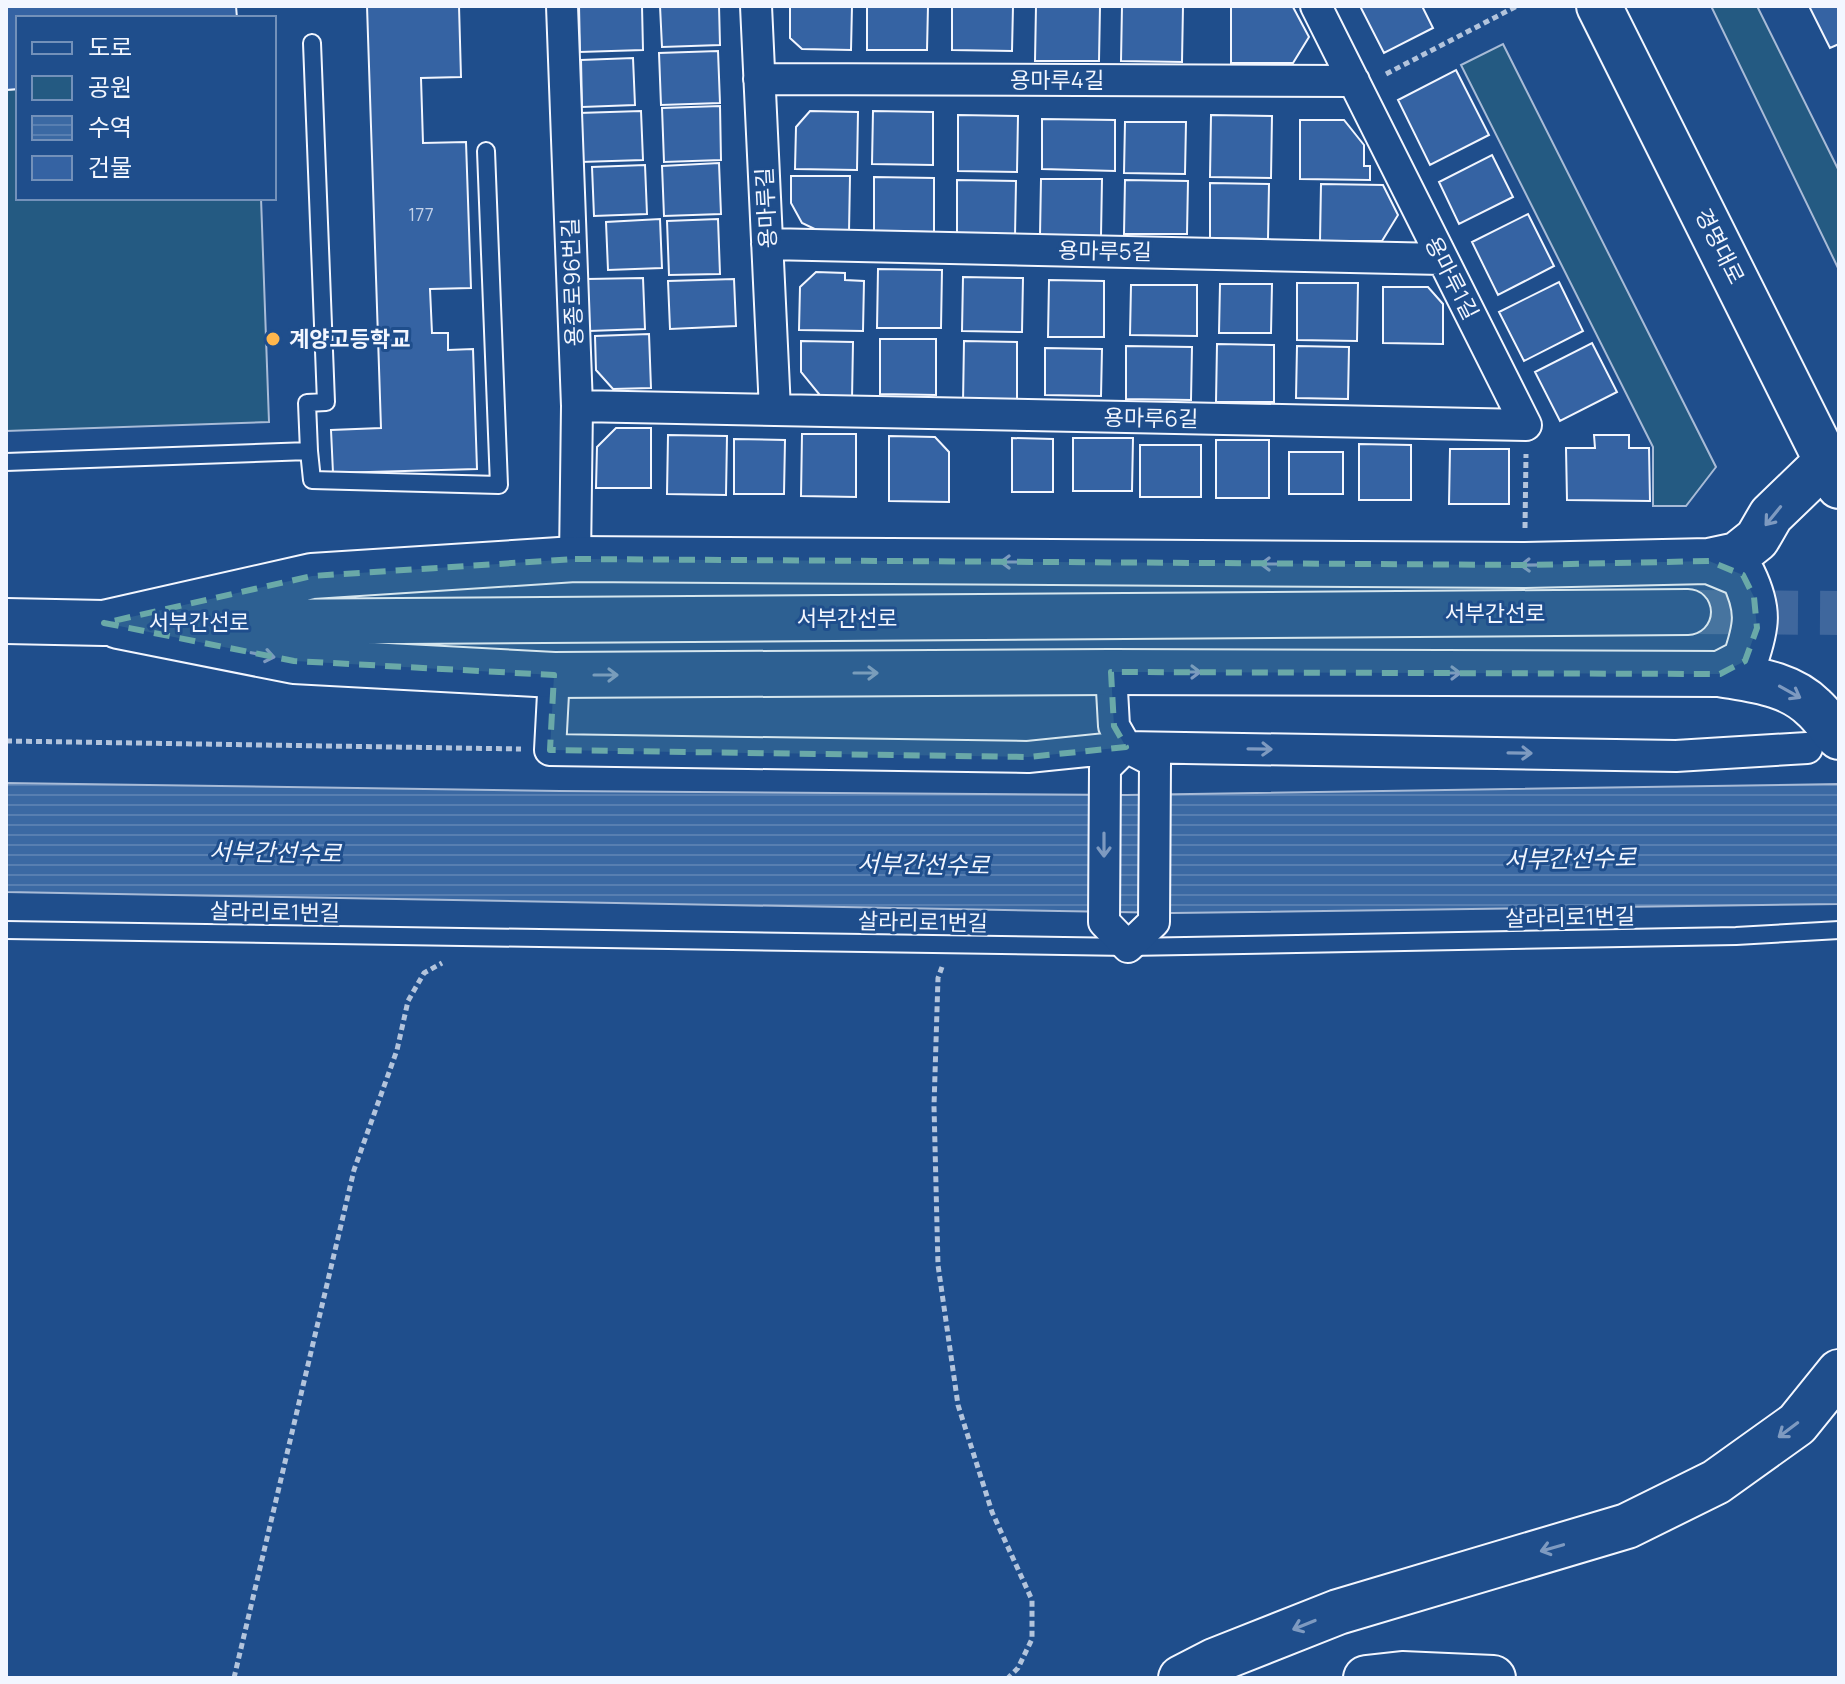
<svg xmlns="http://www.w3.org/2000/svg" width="1845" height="1684" viewBox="0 0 1845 1684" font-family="Manrope,'Noto Sans KR',sans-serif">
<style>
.park{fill:#245a82;stroke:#a8bbd7;stroke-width:2}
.water{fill:url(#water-rules);stroke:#a8bbd7;stroke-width:2}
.building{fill:#3563a3;stroke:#f2f6ff;stroke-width:2}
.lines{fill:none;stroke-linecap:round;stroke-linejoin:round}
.secondary-tunnel{stroke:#3f679d;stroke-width:44;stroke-dasharray:44 22;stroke-linecap:butt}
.lane-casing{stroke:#f2f6ff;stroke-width:20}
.street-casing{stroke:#f2f6ff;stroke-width:34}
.secondary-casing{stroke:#f2f6ff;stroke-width:48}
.highway-casing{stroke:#f2f6ff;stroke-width:48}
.path{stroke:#b3c4dc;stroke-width:5;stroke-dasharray:6 4;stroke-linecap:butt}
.lane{stroke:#1f4e8c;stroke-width:16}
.street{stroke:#1f4e8c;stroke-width:30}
.secondary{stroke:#1f4e8c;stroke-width:44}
.highway{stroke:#1f4e8c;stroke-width:44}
.oneway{stroke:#7e9ac0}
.marked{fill:#6aa9a8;fill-opacity:0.2;stroke:#6aa9a8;stroke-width:6;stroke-dasharray:16 10;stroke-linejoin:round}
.poi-dot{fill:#ffb74d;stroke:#1f4e8c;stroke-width:3}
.labels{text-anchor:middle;stroke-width:6;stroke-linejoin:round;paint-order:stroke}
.number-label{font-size:18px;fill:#c3d1e8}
.street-label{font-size:22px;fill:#f2f6ff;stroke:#1f4e8c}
.poi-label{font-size:22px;font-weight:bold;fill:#f2f6ff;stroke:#1f4e8c;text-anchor:start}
.water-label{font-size:24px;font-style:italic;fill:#f2f6ff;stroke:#1f4e8c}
</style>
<defs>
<pattern id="water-rules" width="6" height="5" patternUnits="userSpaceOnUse" patternTransform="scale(2)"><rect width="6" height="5" fill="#3b69a3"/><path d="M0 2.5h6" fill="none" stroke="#587fb1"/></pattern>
</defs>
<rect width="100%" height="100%" fill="#1f4e8c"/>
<path class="park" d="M1711,6H1757L1839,171V270Z
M1503,44L1716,467L1686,506H1653V447L1461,65Z
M18,89V198H261L269,422L6,431V90Z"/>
<path class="water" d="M6,783L560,791L1126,795L1839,784V904L1173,913L6,892Z"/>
<path class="building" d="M6,6H236L237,18H18V89L6,90Z
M367,6H459L461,77L421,78L423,143L466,142L471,288L430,289L432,333H448V350L473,349L477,469L333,473L331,430L381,428Z
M579,6H642L643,50L580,52Z
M660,6H719L720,45L662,47Z
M790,6H852L851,50L802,49L790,38Z
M867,6H928L927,50H867Z
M952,6H1013L1012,51L952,50Z
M1036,6H1100L1099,61H1035Z
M1122,6H1183L1182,62L1121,61Z
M1231,6L1293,7L1309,37L1293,63H1231Z
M1360,6H1422L1433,28L1384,53Z
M1809,6H1839V44L1830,48Z
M718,51L720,103L661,105L659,53Z
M633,58L635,105L582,107L581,60Z
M1456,70L1489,135L1430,165L1398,100Z
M720,106L721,160L664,162L662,108Z
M641,111L643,160L581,162L579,113Z
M810,111L858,112L857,170L795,169L796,127Z
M873,111L933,112V165L872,164Z
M958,115L1018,116L1017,172L958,171Z
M1211,115L1272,116L1271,178L1210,177Z
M1042,119L1115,120V171L1042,169Z
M1300,120H1344L1364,145V166H1370V180L1300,179Z
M1125,122H1186L1185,174L1124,173Z
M1492,155L1513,197L1459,224L1439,182Z
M719,163L721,214L664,216L662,166Z
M645,165L647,214L594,216L592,167Z
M791,176H850L849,232H821L802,223L791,203Z
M874,177L934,178V232L874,231Z
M1041,179H1102L1101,236L1040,235Z
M957,180L1016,181L1015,237L957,236Z
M1125,180L1188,181L1187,234H1124Z
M1210,183L1269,184L1268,239L1210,238Z
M1321,184L1383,185L1398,215L1382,241H1320Z
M1528,214L1554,266L1498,295L1472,242Z
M660,219L662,268L608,270L606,222Z
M718,219L720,274L669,275L667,221Z
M878,269L942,270L941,328H877Z
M816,272L845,273V280L864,281L863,331L799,330L800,287Z
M963,277L1023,278L1022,332L962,331Z
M643,278L645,329L589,331L587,279Z
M734,279L736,326L670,329L668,281Z
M1049,280L1104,281V337H1048Z
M1559,282L1583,331L1524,361L1499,312Z
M1297,283H1358L1357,341L1297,340Z
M1220,284H1272L1271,333H1219Z
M1131,285H1197V336L1130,335Z
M1383,287H1428L1443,304V344L1383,343Z
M649,334L651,388L613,389L596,370L595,336Z
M880,339H936V395L880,394Z
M801,341L853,342L852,400L823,399L801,372Z
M964,341L1017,342V404L963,403Z
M1592,343L1617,392L1560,421L1535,372Z
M1217,344L1274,345V402H1216Z
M1126,346L1192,347L1191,400L1126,399Z
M1297,346L1349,347L1348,399L1296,398Z
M1045,348L1102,349L1101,396L1045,395Z
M616,428H651V488H596L597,447Z
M802,434H856V497L801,496Z
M668,435L727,436L726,495L667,494Z
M1594,435H1629V448H1649L1650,501L1567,500L1566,448H1595Z
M889,436L935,437L949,452V502L889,501Z
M1012,438L1053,439V492H1012Z
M1073,438H1133L1132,491H1073Z
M734,439L785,440L784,494H734Z
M1216,440H1269V498H1216Z
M1359,444L1411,445V500H1359Z
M1140,445H1201V497H1140Z
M1450,449H1509V504H1449Z
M1289,452H1343V494H1289Z"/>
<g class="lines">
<path class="secondary-tunnel" d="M1688,612L1839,613"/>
<g class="lane-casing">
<path id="lane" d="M309,451L312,480L499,485L486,151
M6,462L309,451L307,403L326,402L312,43
M6,930L1128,947L1736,936L1839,930"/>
</g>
<g class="street-casing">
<path id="street" d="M562,6L577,406L575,559
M756,6L775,410
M759,79L1354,81
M767,244L1442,259
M577,406L1526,425L1316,6
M1111,672L1114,726L1126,747L1155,762L1154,922L1128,947L1104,922L1105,768L1126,747
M554,675L550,750L1028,757L1126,747L1676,756L1807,748"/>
</g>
<g class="secondary-casing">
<path id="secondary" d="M1599,6L1839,486
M1709,561L1743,575C1760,610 1757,626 1745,661L1720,674
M6,621L104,623L1688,612
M104,623L312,576L575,559L1525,565L1709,561L1737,555L1757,539L1771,515L1828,460
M118,626L294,661L554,675L1111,672L1720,674C1754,680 1789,683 1814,708C1824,717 1830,728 1839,737"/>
</g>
<g class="highway-casing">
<path id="highway" d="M1181,1678L1214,1661L1338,1612L1627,1526L1716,1482L1797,1424L1839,1372
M1366,1678L1402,1674L1493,1678"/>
</g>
<path class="path" d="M1386,74L1517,6
M1525,528L1526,454
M6,741L521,749
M942,967L938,978L934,1106L938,1265L958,1405L992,1512L1032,1600V1639L1018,1668L1008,1678
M234,1678L354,1170L397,1050L408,1001L424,973L442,963"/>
<use href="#lane" class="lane"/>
<use href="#street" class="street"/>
<use href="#secondary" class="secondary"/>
<use href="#highway" class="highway"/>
</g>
<defs><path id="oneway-shaft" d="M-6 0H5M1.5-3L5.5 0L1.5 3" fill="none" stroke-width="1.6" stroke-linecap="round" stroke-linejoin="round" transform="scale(2)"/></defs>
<g class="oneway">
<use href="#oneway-shaft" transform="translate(1773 516) rotate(129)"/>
<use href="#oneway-shaft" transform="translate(1012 562) rotate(-180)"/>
<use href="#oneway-shaft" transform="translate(1272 564) rotate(-180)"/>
<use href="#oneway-shaft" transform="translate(1532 565) rotate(179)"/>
<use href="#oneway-shaft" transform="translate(263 655) rotate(11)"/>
<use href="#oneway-shaft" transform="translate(1189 672)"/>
<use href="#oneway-shaft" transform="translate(866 673)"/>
<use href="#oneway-shaft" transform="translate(1449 673)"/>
<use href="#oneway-shaft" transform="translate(606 675)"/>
<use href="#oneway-shaft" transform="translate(1790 692) rotate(29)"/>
<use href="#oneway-shaft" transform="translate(1260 749) rotate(1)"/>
<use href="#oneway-shaft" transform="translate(1520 753) rotate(1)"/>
<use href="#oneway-shaft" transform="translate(1104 845) rotate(90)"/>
<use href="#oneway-shaft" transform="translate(1788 1430) rotate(143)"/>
<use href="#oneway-shaft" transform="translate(1552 1548) rotate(164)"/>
<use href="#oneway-shaft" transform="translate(1304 1625) rotate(158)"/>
</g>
<path class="marked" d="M575,559L1525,565L1709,561L1743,575L1754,597L1757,628L1745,661L1720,674L1111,672L1114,726L1126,747L1028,757L550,750L554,675L294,661L104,623L312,576Z"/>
<circle class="poi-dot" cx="273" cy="339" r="8"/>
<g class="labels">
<g class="number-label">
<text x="421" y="221">177</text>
</g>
<g class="street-label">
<text x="1057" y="88">용마루4길</text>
<text transform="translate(766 208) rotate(-93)" y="8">용마루길</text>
<text transform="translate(1720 246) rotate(63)" y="8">경명대로</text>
<text transform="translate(1105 251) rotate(1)" y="8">용마루5길</text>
<text transform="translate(1452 278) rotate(63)" y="8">용마루1길</text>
<text transform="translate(572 282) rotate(-92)" y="8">용종로96번길</text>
<text transform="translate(1151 418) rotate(1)" y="8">용마루6길</text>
<text x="1495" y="621">서부간선로</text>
<text x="847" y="626">서부간선로</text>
<text x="199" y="630">서부간선로</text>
<text transform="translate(275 912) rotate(1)" y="8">살라리로1번길</text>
<text transform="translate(1570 917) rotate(-1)" y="8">살라리로1번길</text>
<text transform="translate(923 922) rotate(1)" y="8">살라리로1번길</text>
</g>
<g class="poi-label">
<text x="289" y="347">계양고등학교</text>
</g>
<g class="water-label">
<text transform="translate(275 853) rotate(1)" y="8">서부간선수로</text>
<text transform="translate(1570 859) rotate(-1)" y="8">서부간선수로</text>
<text transform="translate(923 865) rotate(1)" y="8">서부간선수로</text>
</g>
</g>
<rect width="1845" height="1684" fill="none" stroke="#f2f6ff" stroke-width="16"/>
<rect x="16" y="16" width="260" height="184" fill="#1f4e8c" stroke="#7391ba" stroke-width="2"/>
<rect x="32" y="42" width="40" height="12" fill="#1f4e8c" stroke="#7391ba" stroke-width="2"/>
<text x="88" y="56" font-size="24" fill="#f2f6ff">도로</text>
<rect x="32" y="76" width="40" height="24" fill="#245a82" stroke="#7391ba" stroke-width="2"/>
<text x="88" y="96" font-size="24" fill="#f2f6ff">공원</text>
<rect x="32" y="116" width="40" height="24" fill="url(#water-rules)" stroke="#7391ba" stroke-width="2"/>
<text x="88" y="136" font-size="24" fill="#f2f6ff">수역</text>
<rect x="32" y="156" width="40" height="24" fill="#3563a3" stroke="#7391ba" stroke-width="2"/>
<text x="88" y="176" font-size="24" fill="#f2f6ff">건물</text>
</svg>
